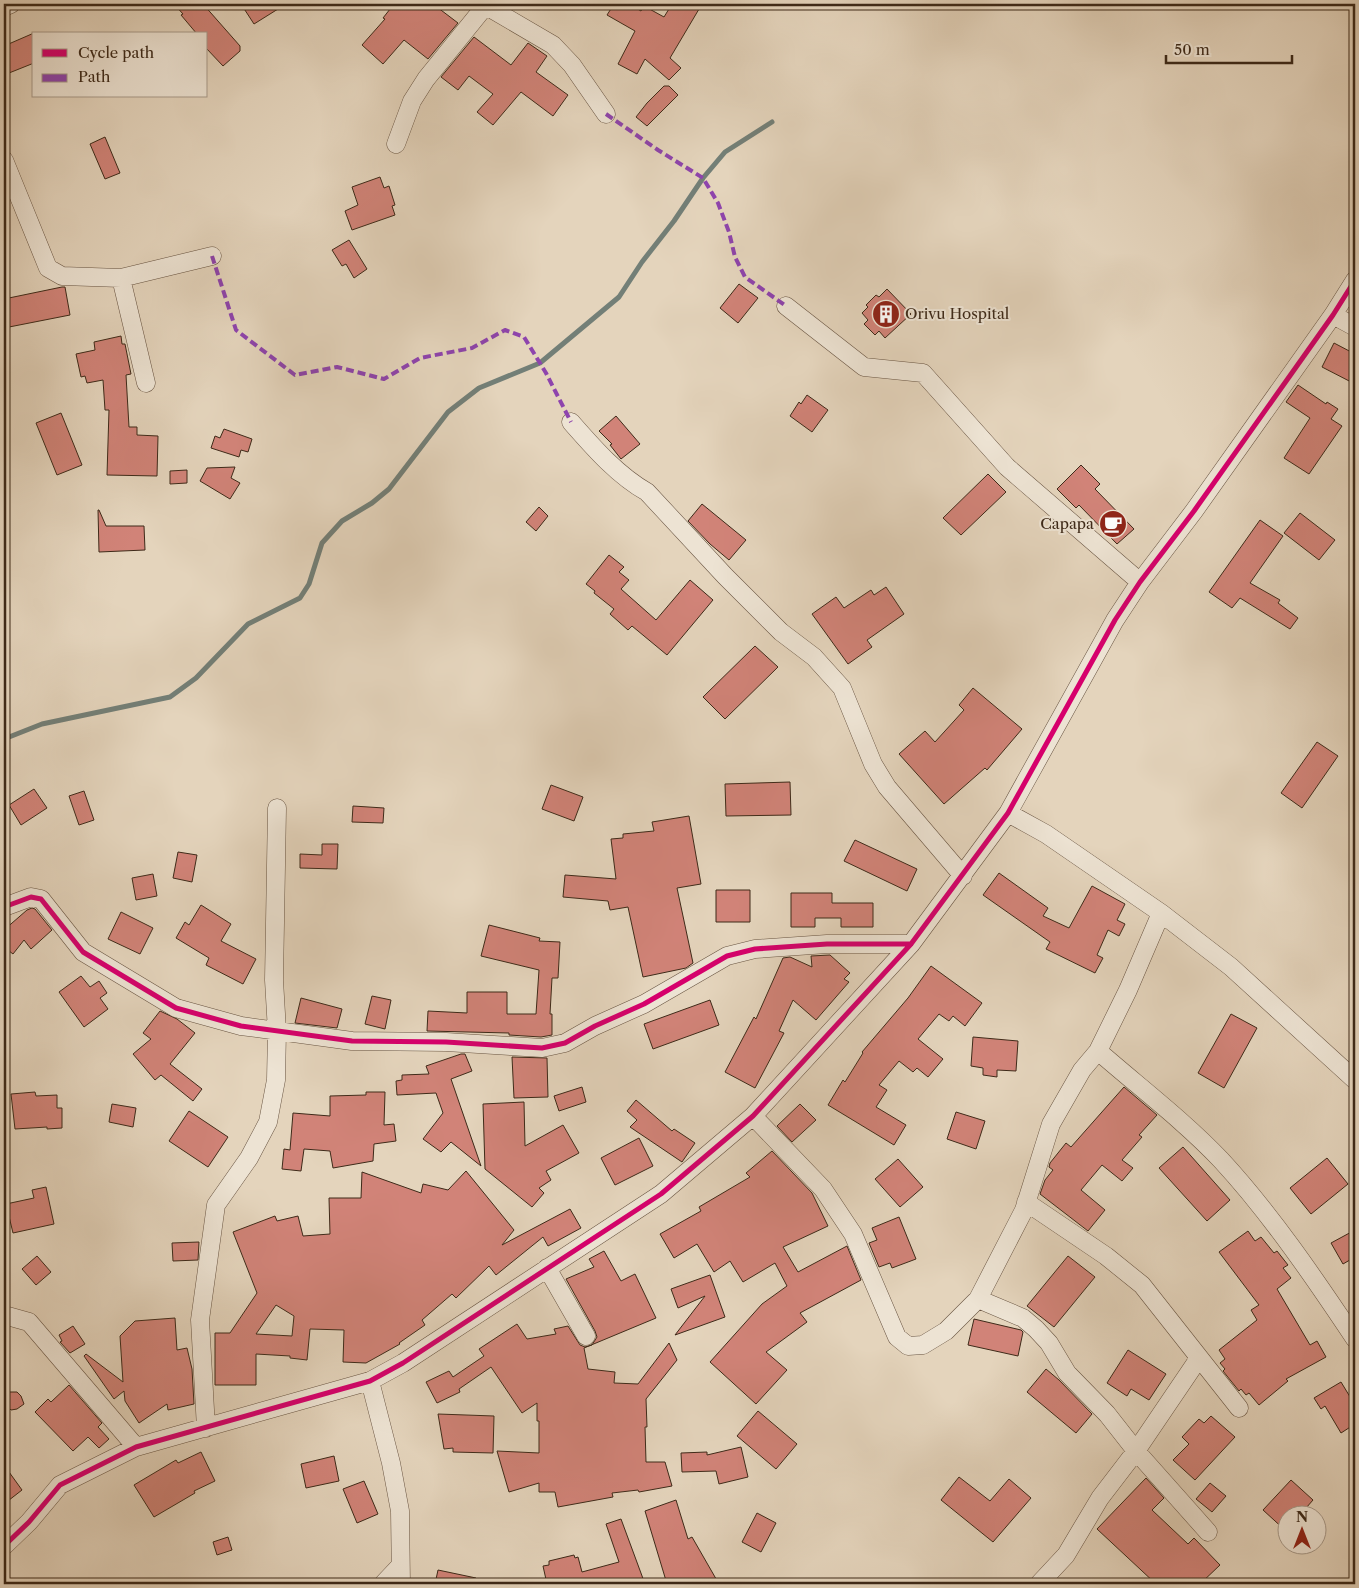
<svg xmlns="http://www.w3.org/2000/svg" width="1359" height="1588" viewBox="0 0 1359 1588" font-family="'Libre Caslon Text',serif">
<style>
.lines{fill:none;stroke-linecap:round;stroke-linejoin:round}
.stream{stroke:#737f77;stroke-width:5}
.building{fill:#d18378;stroke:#3e2a19;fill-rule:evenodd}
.minor-casing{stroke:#685442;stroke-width:19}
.minor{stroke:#ede3d3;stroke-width:18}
.quiet{stroke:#8e44ad;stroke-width:4;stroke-dasharray:8 4;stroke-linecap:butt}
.cycleway-casing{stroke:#ede3d3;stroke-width:8}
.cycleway{stroke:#d6006c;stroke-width:5}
.labels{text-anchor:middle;stroke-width:4;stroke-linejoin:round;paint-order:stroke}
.poi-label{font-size:15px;fill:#3e2a19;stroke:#ede3d3;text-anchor:start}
</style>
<rect width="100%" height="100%" fill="#e4d4bc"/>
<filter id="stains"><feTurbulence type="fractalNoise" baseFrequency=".004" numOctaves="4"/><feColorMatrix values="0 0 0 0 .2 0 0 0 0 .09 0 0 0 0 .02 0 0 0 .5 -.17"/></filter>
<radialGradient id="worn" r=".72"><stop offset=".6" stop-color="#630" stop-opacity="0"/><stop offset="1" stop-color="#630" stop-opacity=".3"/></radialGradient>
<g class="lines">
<path class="stream" d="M4,739L42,724L170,697L196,678L248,624L300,598L309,584L322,543L342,521L372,503L389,489L448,412L479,388L540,363L619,297L642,262L674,221L703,178L725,152L772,122"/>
</g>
<path class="building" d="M174,4H203L240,46V51L223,66L206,48V34H197L181,15L183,14Z
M241,4H286L254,24Z
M394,4H433L458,23L428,59L404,40L383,64L362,45L385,19L383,18Z
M614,4H629L641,11L644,6L664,17L672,4H702L670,58L681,68L669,80L645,59L637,74L618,64L635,31L607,15Z
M34,33V63L4,75V46Z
M474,37L511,65L528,43L547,56L536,72L568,95L553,116L521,92L493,125L477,112L493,94L469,76L458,90L441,77Z
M664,86H669L678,95L647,126L636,117L647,103Z
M105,137L120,173L105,179L90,144Z
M380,177L384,188L389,186L395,205L392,206L395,215L352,230L345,211L358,205L352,187Z
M349,240L367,269L354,278L346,264L342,266L332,250Z
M739,284L758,298L738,323L720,308Z
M62,287H65L70,315L4,328V299Z
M887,289L911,314L885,338L879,331L875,335L864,324L868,320L862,313L868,307L866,305L876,295L879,297Z
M121,336L122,344H125L131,374L126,375L129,427H137V435L158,436L157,476L107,475L109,410H105L103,380L87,383L85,376L81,377L76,354L95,350L94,342Z
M1334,343L1355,354V384L1322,367Z
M1298,385L1326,404L1327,402L1338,409L1331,419L1342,426L1309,474L1284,458L1310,418L1286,402Z
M807,395L828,410L812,432L790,416L799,402L801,404Z
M61,413L82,465L57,475L36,423Z
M616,416L640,444L621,459L610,445L612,444L599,431Z
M224,429L252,439L248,452L241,450L239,457L211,448L215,436L220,438Z
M1081,465L1100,484L1095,489L1134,529L1117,544L1079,505L1076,508L1057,489Z
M235,467L231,478L240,483L230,499L200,481L207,468Z
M187,470V483L170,484V471Z
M988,474L1006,492L961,535L943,518Z
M702,504L746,540L729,560L710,544L688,521Z
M539,507L548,516L536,531L526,522Z
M98,510H99L106,526H144L145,550L99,552Z
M1300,513L1335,540L1319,560L1284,533Z
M1260,520L1283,536L1250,583L1280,600L1278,603L1298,618L1290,629L1240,598L1232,608L1209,592Z
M609,555L624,567L619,572L629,580L621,589L656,620L690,580L713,600L667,655L632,626L628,630L610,614L614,609L594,593L595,591L586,584Z
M886,587L904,614L867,640L872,647L848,664L812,614L836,597L844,608L871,590L874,595Z
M755,646L778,667L725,719L703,697Z
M973,688L1022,729L987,770L985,768L944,804L899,754L925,731L935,742L964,710L959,705Z
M1317,742L1338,756L1302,808L1281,793Z
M790,782L791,815L726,816L725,784Z
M551,785L583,797L574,821L542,809Z
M34,789L47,808L21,825L9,805Z
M84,791L94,820L79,825L69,796Z
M353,806L384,808L383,823L352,822Z
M689,816L701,884L677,888L693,963L686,968L643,977L628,907L610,910L608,901L563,897L565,875L616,879L611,839L623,838V834L654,831L652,822Z
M855,840L917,869L907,891L844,861Z
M322,844H338L337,869L300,868V854L322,855Z
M178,852L197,855L192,882L173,878Z
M999,873L1048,908L1043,916L1069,928L1092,886L1125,904L1117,920L1125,924L1119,936L1108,930L1097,955L1103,958L1095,973L1046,949L1050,942L983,895Z
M153,874L157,896L136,900L132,878Z
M716,890H750V922H716Z
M791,893H832V903H873V927H841V918H815V927H791Z
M201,905L231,924L221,941L256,959L243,984L206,965L209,958L176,938L185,922L189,925Z
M32,908L35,909L52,930L31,949L24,940L13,954L4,947V930L27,910Z
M121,912L153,928L140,954L108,939Z
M489,925L540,938L539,941L560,942L558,978H552L550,1014H552V1035L541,1037L509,1035V1033L427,1031L428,1011L467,1013V992H507V1014H536L539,970L481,956Z
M830,955L850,973L844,979L849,982L816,1020L793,1000L779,1031L784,1033L755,1088L725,1072L754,1017L756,1019L783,958L790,957L812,967L811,956Z
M931,966L982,1003L965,1026L953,1016L949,1021L939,1014L918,1039L943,1059L928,1077L917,1068L913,1072L899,1061L879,1085L887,1090L876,1107L906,1125L894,1145L828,1105L843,1080L845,1082L863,1053L862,1052L908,998Z
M81,976L90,987L99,981L107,993L100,998L108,1009L84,1027L59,992Z
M372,996L391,1000L385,1029L365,1024Z
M301,998L342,1009L337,1028L295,1023Z
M710,1000L719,1025L653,1049L644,1024Z
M160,1011L177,1019L195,1033L170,1064L202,1089L193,1101L161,1075L155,1080L133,1054L151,1039L143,1033Z
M1231,1014L1257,1028L1224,1088L1198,1073Z
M973,1037L1018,1041L1016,1071L997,1070V1077L983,1075V1068L971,1066Z
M461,1054H465L472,1071L451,1079L481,1166L451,1142L441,1152L423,1139L443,1113L436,1093L397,1095L396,1081L402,1080V1075L429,1074L426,1066Z
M512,1057L547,1058L548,1097L514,1098Z
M582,1087L586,1102L559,1111L554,1096Z
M1124,1087L1157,1115L1139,1135L1142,1137L1122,1160L1133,1168L1122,1181L1102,1165L1081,1190L1105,1210L1088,1231L1040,1194L1045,1180L1053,1170L1049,1167L1050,1163L1066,1143L1071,1147Z
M35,1092L36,1096L57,1095V1108H62V1128L47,1129V1127L15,1129L11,1094Z
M366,1092H385L384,1125L394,1124L396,1141L374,1144L373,1161L333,1168L330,1151L304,1149L301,1171L282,1169L284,1149L290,1150L293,1113L330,1116V1096L366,1095Z
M636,1100L672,1131L674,1129L695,1143L682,1162L630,1127L637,1120L627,1111Z
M524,1102L525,1146L563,1125L579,1153L546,1171L551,1180L539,1188L544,1193L532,1207L485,1169L483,1104Z
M112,1104L136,1108L133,1127L109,1122Z
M800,1104L816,1120L792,1142L777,1126Z
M189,1111L228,1137L208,1167L169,1141Z
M956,1112L985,1121L976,1149L947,1139Z
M639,1138L653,1166L615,1185L601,1158Z
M1183,1147L1230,1200L1207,1221L1159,1168Z
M772,1151L812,1193L828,1226L783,1247L798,1272L847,1246L861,1280L800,1313L807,1322L766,1352L787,1370L756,1404L710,1362L762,1304L787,1286L775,1263L743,1282L730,1261L714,1272L697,1244L674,1258L660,1234L701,1211L699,1207L750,1177L746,1173Z
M1327,1158L1348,1184L1311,1214L1290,1188Z
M898,1159L923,1187L900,1207L875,1179Z
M466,1171L514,1230L502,1245L570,1209L581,1228L548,1246L543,1237L496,1275L489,1266L456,1298L452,1294L422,1320L425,1325L399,1343L400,1344L366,1363L343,1362L344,1330L310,1329L307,1360L290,1358V1356L256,1354V1385H215V1333H230L257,1293L233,1232L275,1216L277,1221L298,1216L303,1236L330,1234L329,1198H361L362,1172L421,1193L423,1184L448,1190ZM276,1305L294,1316L292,1336L256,1334Z
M46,1187L54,1224L13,1233L6,1204L34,1198L32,1190Z
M899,1217L916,1259L892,1268L890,1263L879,1267L869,1243L877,1240L872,1228Z
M1355,1230V1257L1343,1264L1331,1243Z
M1248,1231L1255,1241L1261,1237L1274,1253L1277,1251L1288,1265L1283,1268L1291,1278L1277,1289L1310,1345L1317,1341L1326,1357L1286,1379L1288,1381L1259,1405L1249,1393L1246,1395L1241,1389L1239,1391L1223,1371L1225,1369L1220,1363L1225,1359L1219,1350L1257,1320L1251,1310L1259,1305L1219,1252Z
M199,1242L198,1260L173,1261L172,1243Z
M604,1251L621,1281L635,1274L656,1318L584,1348L588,1369L615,1372L614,1383L638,1384L669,1343L677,1360L646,1399L647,1427H645L646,1462H665L672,1486L639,1492L638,1490L612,1493L613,1497L558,1507L555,1492H539V1483L509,1492L497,1451L539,1453V1421H537V1403L522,1413L491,1367L459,1389L460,1392L437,1403L426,1382L449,1371L453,1377L484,1356L479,1349L517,1324L527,1339L556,1334L554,1329L568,1326L580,1345L585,1347L592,1345L597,1337L595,1331L566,1279L594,1267L589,1259Z
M37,1256L51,1272L36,1285L22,1269Z
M1068,1256L1095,1277L1054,1327L1027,1306Z
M710,1275L725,1317L675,1335L705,1296L678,1308L671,1289Z
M175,1318L177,1350L187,1348L192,1369L194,1404L168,1410L167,1404L139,1423L125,1401L124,1391L114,1399L84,1356L86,1354L123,1382L120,1336L135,1321Z
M974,1319L1021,1330L1023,1332L1018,1356L968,1345Z
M73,1326L85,1344L70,1353L60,1342L62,1341L59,1335Z
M1128,1350L1166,1374L1149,1400L1131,1389L1127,1396L1107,1383Z
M1046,1369L1059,1380L1092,1414L1076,1433L1027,1392Z
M1341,1382L1355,1405V1424L1341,1433L1325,1406L1321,1409L1314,1398Z
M69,1385L102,1423L98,1427L109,1439L99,1448L88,1437L73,1451L35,1412L48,1399L51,1402Z
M10,1392H17L21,1396L24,1404L17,1409L11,1410L5,1404L6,1396Z
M758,1411L797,1444L776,1469L737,1436Z
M438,1414L494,1416L493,1453L453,1452V1448L444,1449Z
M1211,1416L1235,1437L1195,1480L1173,1460L1189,1444L1182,1437L1199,1419L1204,1423Z
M741,1447L748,1477L719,1484L716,1471L682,1472L681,1453L707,1452V1455Z
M201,1452L215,1481L194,1491L195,1493L154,1517L134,1485L176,1460L178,1463Z
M334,1456L339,1481L306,1488L301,1464Z
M4,1465L22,1490L4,1504Z
M959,1477L990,1501L1009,1479L1031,1498L993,1542L941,1500Z
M1146,1478L1164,1498L1152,1510L1188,1544L1194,1538L1220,1565L1200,1584H1156L1097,1529Z
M1291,1480L1313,1500L1299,1516H1286V1531L1263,1510Z
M364,1481L378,1514L357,1523L343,1489Z
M1210,1483L1226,1496L1212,1512L1196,1499Z
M676,1500L688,1539L692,1537L719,1584H667L645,1511Z
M757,1513L776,1523L761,1552L742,1542Z
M621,1519L645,1584H547L543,1566L549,1565V1561L574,1555L575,1558L578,1557L582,1572L619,1562L606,1524Z
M228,1537L232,1550L217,1555L213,1542Z
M438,1570L476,1578V1584H435Z"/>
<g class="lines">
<g class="minor-casing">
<path id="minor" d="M483,4L553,45L572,65L606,114
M4,7L11,4
M396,144L412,101L426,79L486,5
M4,160L48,268L62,276L121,278L212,256
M121,278L146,383
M786,306L864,367L923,373L1007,467L1140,582
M1333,315L1355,327
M571,422C593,447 617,475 647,492L725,576L781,632L814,657L842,688L873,764L887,787L963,876
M1008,813L1046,834L1161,913L1231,967L1355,1080
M4,907L31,897L41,899L83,952L176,1008L241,1026L352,1041L446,1042L542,1048L565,1043L595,1026L644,1004L727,956L755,949L827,944H911
M1098,1051C1138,1086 1184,1121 1221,1160C1270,1213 1315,1279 1355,1339
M753,1116L823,1189L853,1234L897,1337L908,1346L923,1345L946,1331L978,1299L1024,1210L1051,1124L1082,1070L1098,1051L1128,990L1161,913
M1026,1202L1106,1256L1142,1285L1239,1408
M547,1268L586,1336
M978,1299L1023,1318L1036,1329L1049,1343L1067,1373L1107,1414L1136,1451L1208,1532
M4,1315L29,1322L136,1447
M370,1381L391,1463L400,1511L401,1584
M206,1428L200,1320L216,1205L249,1158L268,1122L276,1080L277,1031L274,980L277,808
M4,1546L29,1522L60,1485L136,1447L370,1381L403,1363L661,1194L753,1116L911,944L1008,813L1115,620L1140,582L1194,511L1333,315L1355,280
M383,1584L400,1566
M1039,1584L1066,1555L1100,1498L1136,1451L1199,1358"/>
</g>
<use href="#minor" class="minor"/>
<path class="quiet" d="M606,114L658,150L703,178L718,203L729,232L735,257L745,277L786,306
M212,256L236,330L295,375L337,367L384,379L420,358L472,348L505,330L524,337L546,373L571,422"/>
<g class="cycleway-casing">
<path id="cycleway" d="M4,907L31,897L41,899L83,952L176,1008L241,1026L352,1041L446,1042L542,1048L565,1043L595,1026L644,1004L727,956L755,949L827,944H911
M4,1546L29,1522L60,1485L136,1447L370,1381L403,1363L661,1194L753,1116L911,944L1008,813L1115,620L1140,582L1194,511L1333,315L1355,280"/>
</g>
<use href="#cycleway" class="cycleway"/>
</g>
<defs>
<g id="building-disc" transform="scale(1.4375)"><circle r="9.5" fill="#8f2418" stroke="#ede3d3"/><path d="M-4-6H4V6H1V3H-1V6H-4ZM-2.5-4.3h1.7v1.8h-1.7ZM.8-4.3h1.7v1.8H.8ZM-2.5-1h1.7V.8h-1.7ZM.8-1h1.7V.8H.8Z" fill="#fff"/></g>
<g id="cafe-disc" transform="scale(1.4375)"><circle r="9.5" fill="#8f2418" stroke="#ede3d3"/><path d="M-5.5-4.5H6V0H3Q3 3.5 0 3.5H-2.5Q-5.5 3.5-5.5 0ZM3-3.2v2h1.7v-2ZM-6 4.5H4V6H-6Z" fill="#fff"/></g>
</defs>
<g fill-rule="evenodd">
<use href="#building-disc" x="886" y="314"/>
<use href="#cafe-disc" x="1113" y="524"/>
</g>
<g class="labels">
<g class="poi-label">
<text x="905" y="319">Orivu Hospital</text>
<text x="1094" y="529" text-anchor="end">Capapa</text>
</g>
</g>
<rect width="1359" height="1588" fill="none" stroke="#e4d4bc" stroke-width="20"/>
<rect x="5" y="5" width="1349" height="1578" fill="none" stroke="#3e2a19" stroke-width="2.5"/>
<rect x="10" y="10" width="1339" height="1568" fill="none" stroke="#3e2a19"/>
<rect x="32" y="32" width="175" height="65" fill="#ede3d3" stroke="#a79989"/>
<rect x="42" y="49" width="25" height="8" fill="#d6006c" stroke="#a79989"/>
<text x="78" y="58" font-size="15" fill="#3e2a19">Cycle path</text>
<rect x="42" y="74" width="25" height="8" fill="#8e44ad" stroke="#a79989"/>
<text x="78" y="82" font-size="15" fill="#3e2a19">Path</text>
<g transform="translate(1302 1530)"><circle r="24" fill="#ede3d3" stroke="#a79989"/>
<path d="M0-4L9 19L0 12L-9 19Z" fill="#8f2418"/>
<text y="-8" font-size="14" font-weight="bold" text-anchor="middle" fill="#3e2a19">N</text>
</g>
<path d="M1166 55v8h126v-8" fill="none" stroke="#3e2a19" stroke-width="2.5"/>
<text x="1174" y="55" font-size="15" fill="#3e2a19" stroke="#ede3d3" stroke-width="4" paint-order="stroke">50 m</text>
<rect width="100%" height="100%" filter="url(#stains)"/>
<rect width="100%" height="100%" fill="url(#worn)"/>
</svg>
